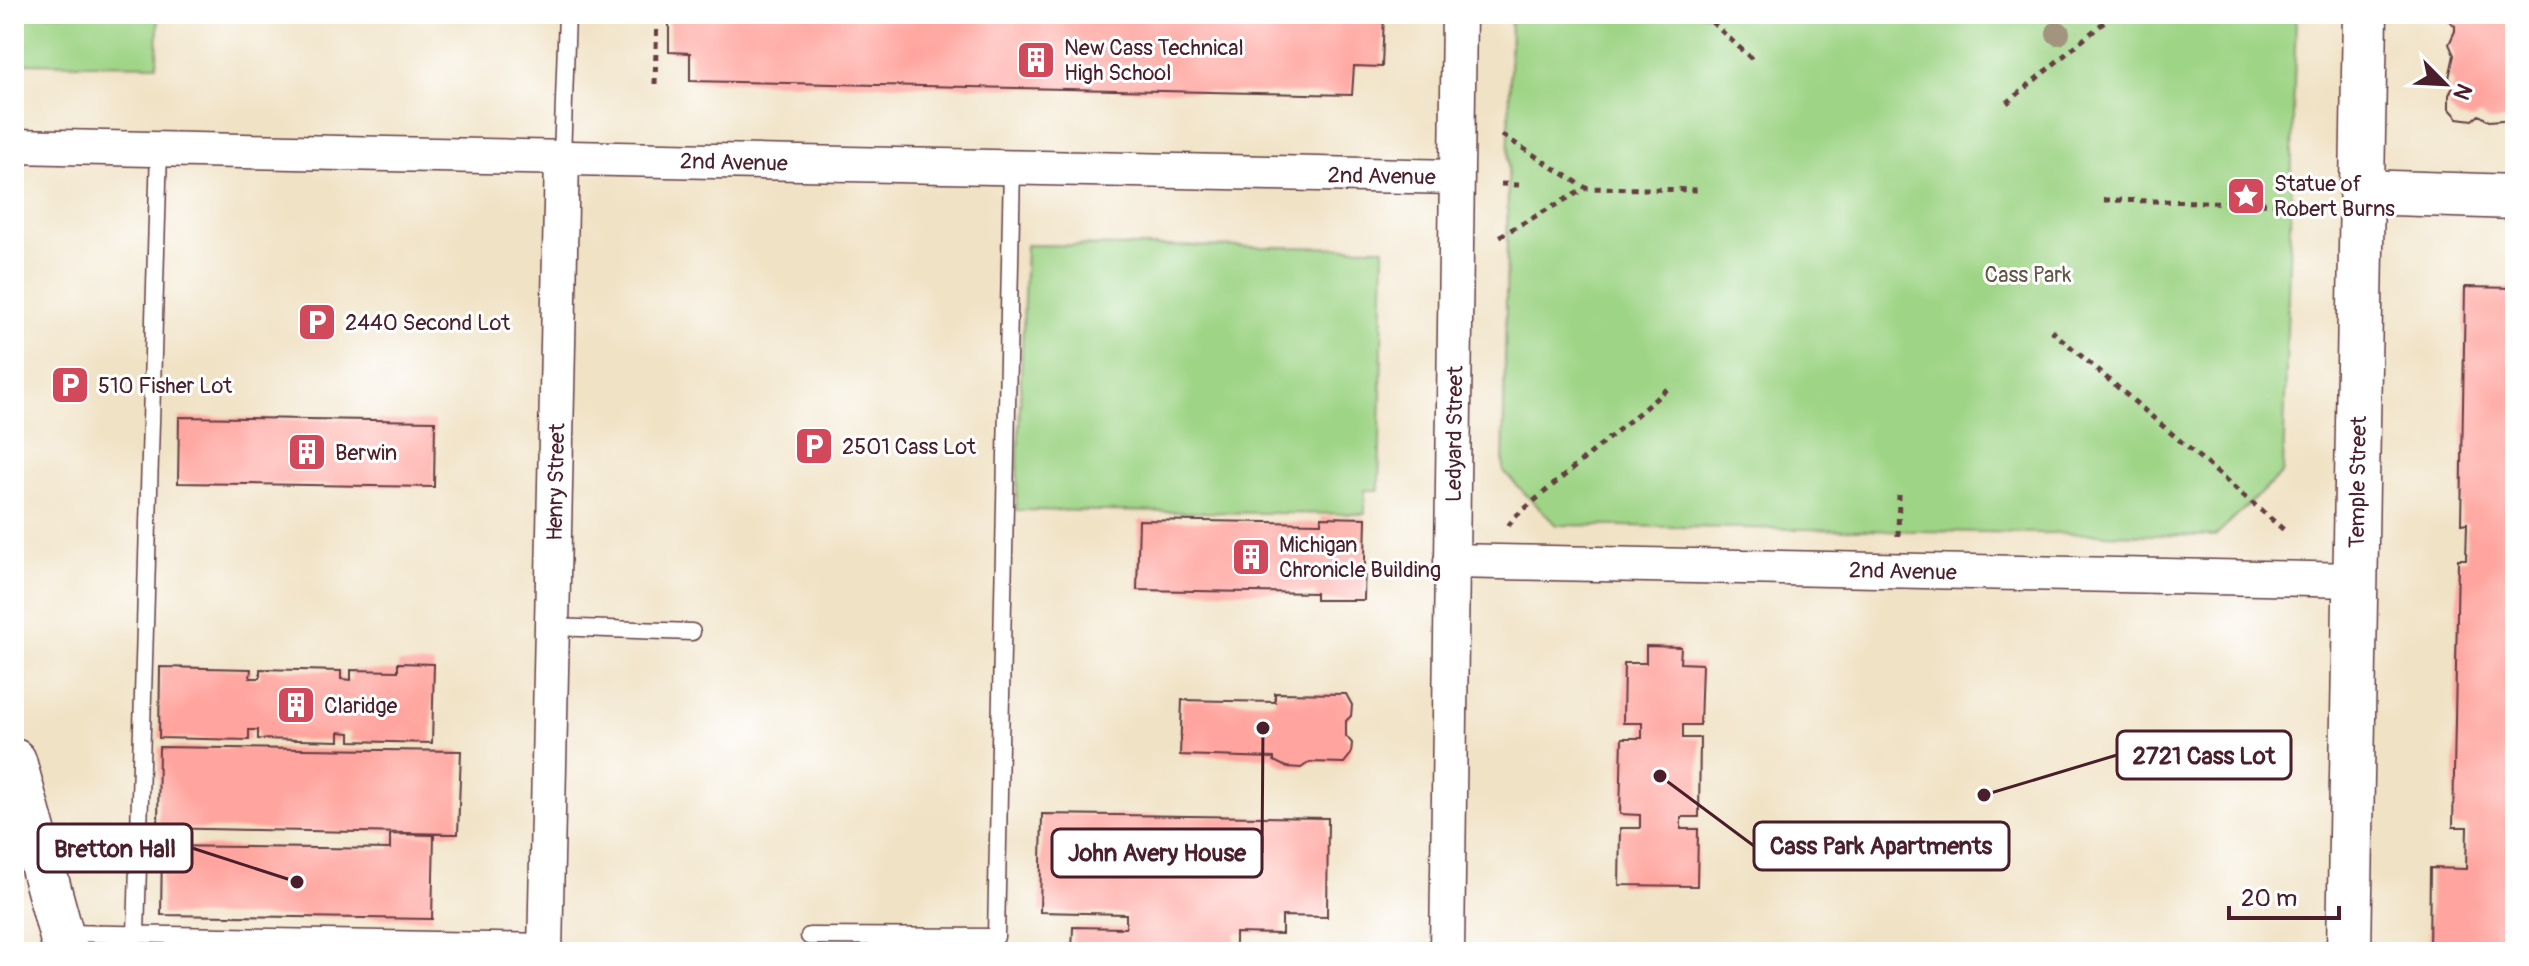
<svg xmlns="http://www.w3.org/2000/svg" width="2529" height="966" viewBox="0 0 2529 966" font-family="Pangolin,sans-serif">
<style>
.green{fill:#9ed485;stroke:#747a58;stroke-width:2}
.building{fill:#ffa49e}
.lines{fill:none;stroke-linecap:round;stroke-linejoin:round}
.lane-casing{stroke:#633c42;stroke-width:19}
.street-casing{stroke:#633c42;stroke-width:37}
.secondary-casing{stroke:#633c42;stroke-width:47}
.path{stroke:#633c42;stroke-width:5;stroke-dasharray:6 6;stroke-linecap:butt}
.lane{stroke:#fff;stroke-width:16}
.street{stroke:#fff;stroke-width:34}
.secondary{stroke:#fff;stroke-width:44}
.tree{fill:#a2947f}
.labels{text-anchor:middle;stroke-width:6;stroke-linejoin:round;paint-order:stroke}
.poi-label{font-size:22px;fill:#4a1f2b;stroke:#fff;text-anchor:start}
.street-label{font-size:22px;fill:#4a1f2b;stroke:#fff}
.park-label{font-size:22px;fill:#635546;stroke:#fff}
.leader{fill:none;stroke:#4a1f2b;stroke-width:3}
.callout-dot{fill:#4a1f2b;stroke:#fff;stroke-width:3}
.callout{fill:#fff;stroke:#4a1f2b;stroke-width:3}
.callout-label{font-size:24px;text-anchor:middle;font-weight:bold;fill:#4a1f2b}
</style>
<rect width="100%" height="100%" fill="#fff"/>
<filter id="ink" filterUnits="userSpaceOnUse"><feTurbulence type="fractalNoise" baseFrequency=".0125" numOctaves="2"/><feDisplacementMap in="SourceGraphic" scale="16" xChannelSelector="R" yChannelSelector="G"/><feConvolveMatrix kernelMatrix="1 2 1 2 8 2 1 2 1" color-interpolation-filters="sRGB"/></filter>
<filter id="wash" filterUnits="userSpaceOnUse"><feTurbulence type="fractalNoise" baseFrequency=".006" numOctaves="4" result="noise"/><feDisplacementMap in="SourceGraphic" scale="32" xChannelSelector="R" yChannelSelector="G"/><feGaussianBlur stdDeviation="1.8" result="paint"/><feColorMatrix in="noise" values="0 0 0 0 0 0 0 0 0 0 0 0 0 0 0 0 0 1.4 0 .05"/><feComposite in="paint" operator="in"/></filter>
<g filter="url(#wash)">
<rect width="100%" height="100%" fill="#f0e2c5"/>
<path class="green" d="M14,14H158L157,65L14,63Z
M1511,14H2296L2283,472L2215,536L1556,525L1503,471Z
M1026,245L1384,248L1379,490H1365V514L1016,510Z"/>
<g id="blocks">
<path class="building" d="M669,14H1384L1382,67L1354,66L1352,95L690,81V53L669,52Z
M2448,14H2515V119L2489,121L2479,115L2473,120L2458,118L2449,108V95L2454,84L2449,78L2454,55L2449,44L2455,31V26L2448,20Z
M2465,287L2515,288V952H2429L2430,868L2466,869L2467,827H2453L2458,559H2466L2467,523L2461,524Z
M179,417L435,421L434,487L178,483Z
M1321,517L1366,518L1364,600H1316V593L1137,590L1139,520L1321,523Z
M1646,646L1681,647L1680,663L1702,664L1700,725H1683V738H1700L1699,817H1681V829H1698L1697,886L1619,885L1620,828H1640V815L1620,814L1622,738H1642V723H1623L1624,663H1646Z
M398,663L434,664L432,743L350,741V733L339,732V741L258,739V730H249V740L159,738L160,667L251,669L250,678H260V669L341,671V679L351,680V670L398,671Z
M1275,693L1346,694L1352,705L1351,716L1346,721V736L1352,743L1351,754L1344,763L1310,762L1301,768L1286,767L1274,761V758L1180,755L1182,700L1275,702Z
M159,747L461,751L458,834L158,828Z
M1042,814L1328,818L1327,917L1282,916V934L1235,933V952H1072L1073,927L1126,928V914L1040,912Z
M390,834L434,835L432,919L161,915L162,846L390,849Z"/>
</g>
</g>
<g filter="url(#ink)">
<use href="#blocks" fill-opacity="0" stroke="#633c42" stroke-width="2"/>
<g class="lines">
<g class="lane-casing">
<path id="lane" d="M562,158L567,14
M552,627L692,632
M63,933L546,942
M136,934L159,149
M809,936L996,937L1012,167"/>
</g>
<g class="street-casing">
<g id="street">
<path id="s1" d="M14,146L1456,177"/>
<path id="s2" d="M1451,561L2355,580"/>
<path id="s3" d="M545,952L562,158"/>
<path id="s4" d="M1447,952L1459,14"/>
</g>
</g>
<g class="secondary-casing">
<g id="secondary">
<path d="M2361,192L2515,197"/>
<path d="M14,761L66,952"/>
<path id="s5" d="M2349,952L2365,14"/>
</g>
</g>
<path class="path" d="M1703,14L1755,62
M655,84L657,14
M2007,103L2114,14
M1502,135L1586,188L1702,190
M1501,184L1519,185
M2104,200L2297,204
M1500,236L1586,188
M2051,330L2284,530
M1508,526L1516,516L1671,386
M1898,536L1899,495"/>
<use href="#lane" class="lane"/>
<use href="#street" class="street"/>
<use href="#secondary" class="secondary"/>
</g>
<circle class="tree" cx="2058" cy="33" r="12"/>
</g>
<defs>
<g id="building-square" transform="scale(2)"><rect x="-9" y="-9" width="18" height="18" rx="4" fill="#d1495b" stroke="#fff"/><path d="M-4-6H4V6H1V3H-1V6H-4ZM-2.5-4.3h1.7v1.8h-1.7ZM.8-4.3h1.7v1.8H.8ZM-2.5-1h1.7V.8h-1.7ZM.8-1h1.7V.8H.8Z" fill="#fff"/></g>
<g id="sight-square" transform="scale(2)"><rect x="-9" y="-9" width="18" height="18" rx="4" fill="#d1495b" stroke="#fff"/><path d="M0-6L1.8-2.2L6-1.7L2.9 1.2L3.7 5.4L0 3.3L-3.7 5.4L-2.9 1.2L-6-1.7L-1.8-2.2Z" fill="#fff"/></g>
<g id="parking-square" transform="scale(2)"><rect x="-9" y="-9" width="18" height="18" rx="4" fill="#d1495b" stroke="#fff"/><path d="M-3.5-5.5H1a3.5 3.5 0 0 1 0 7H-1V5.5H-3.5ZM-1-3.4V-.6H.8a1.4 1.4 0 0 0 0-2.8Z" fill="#fff"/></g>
</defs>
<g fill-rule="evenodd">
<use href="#building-square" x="1036" y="60"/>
<use href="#sight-square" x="2246" y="196"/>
<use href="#parking-square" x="317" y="322"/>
<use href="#parking-square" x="70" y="385"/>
<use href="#parking-square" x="814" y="446"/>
<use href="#building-square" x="307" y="452"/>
<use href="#building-square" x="1251" y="557"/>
<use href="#building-square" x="296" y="705"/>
</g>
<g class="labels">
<g class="poi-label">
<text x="1064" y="55">New Cass Technical<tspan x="1064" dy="25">High School</tspan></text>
<text x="2274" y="191">Statue of<tspan x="2274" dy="25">Robert Burns</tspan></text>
<text x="345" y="330">2440 Second Lot</text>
<text x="98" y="393">510 Fisher Lot</text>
<text x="842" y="454">2501 Cass Lot</text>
<text x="335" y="460">Berwin</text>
<text x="1279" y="552">Michigan<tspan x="1279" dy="25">Chronicle Building</tspan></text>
<text x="324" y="713">Claridge</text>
</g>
<g class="street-label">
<text dy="8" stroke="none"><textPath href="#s1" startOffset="720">2nd Avenue</textPath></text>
<text dy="8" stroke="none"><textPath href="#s1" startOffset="1368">2nd Avenue</textPath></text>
<text dy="8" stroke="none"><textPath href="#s4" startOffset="518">Ledyard Street</textPath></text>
<text dy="8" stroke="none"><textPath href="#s3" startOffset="470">Henry Street</textPath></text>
<text dy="8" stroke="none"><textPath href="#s5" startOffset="470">Temple Street</textPath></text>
<text dy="8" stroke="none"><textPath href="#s2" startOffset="452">2nd Avenue</textPath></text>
</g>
<g class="park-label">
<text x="2028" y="282">Cass Park</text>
</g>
</g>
<path class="leader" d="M1984 795L2117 755M1660 776L1754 846M297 882L192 848M1263 728L1262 853"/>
<g class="callout-dot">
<circle cx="1984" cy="795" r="8"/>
<circle cx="1660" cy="776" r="8"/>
<circle cx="297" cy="882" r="8"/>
<circle cx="1263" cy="728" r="8"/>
</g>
<g class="callout">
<rect x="2117" y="731" width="174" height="48" rx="8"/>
<rect x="1754" y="822" width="255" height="48" rx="8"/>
<rect x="38" y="824" width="154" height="48" rx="8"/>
<rect x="1052" y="829" width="210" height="48" rx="8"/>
</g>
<g class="callout-label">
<text x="2204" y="764">2721 Cass Lot</text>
<text x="1881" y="854">Cass Park Apartments</text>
<text x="115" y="857">Bretton Hall</text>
<text x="1157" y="861">John Avery House</text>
</g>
<rect width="2529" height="966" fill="none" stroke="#fff" stroke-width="48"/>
<g transform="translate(2445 84) rotate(114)" stroke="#ffffff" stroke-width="6" paint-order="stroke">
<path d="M0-6L14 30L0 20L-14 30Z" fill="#4a1f2b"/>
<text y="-12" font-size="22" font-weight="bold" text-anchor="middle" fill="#4a1f2b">N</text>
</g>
<path d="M2229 906v12h110v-12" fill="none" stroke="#4a1f2b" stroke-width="4"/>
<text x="2241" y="906" font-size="24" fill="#4a1f2b" stroke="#ffffff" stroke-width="6" paint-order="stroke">20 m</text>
</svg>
